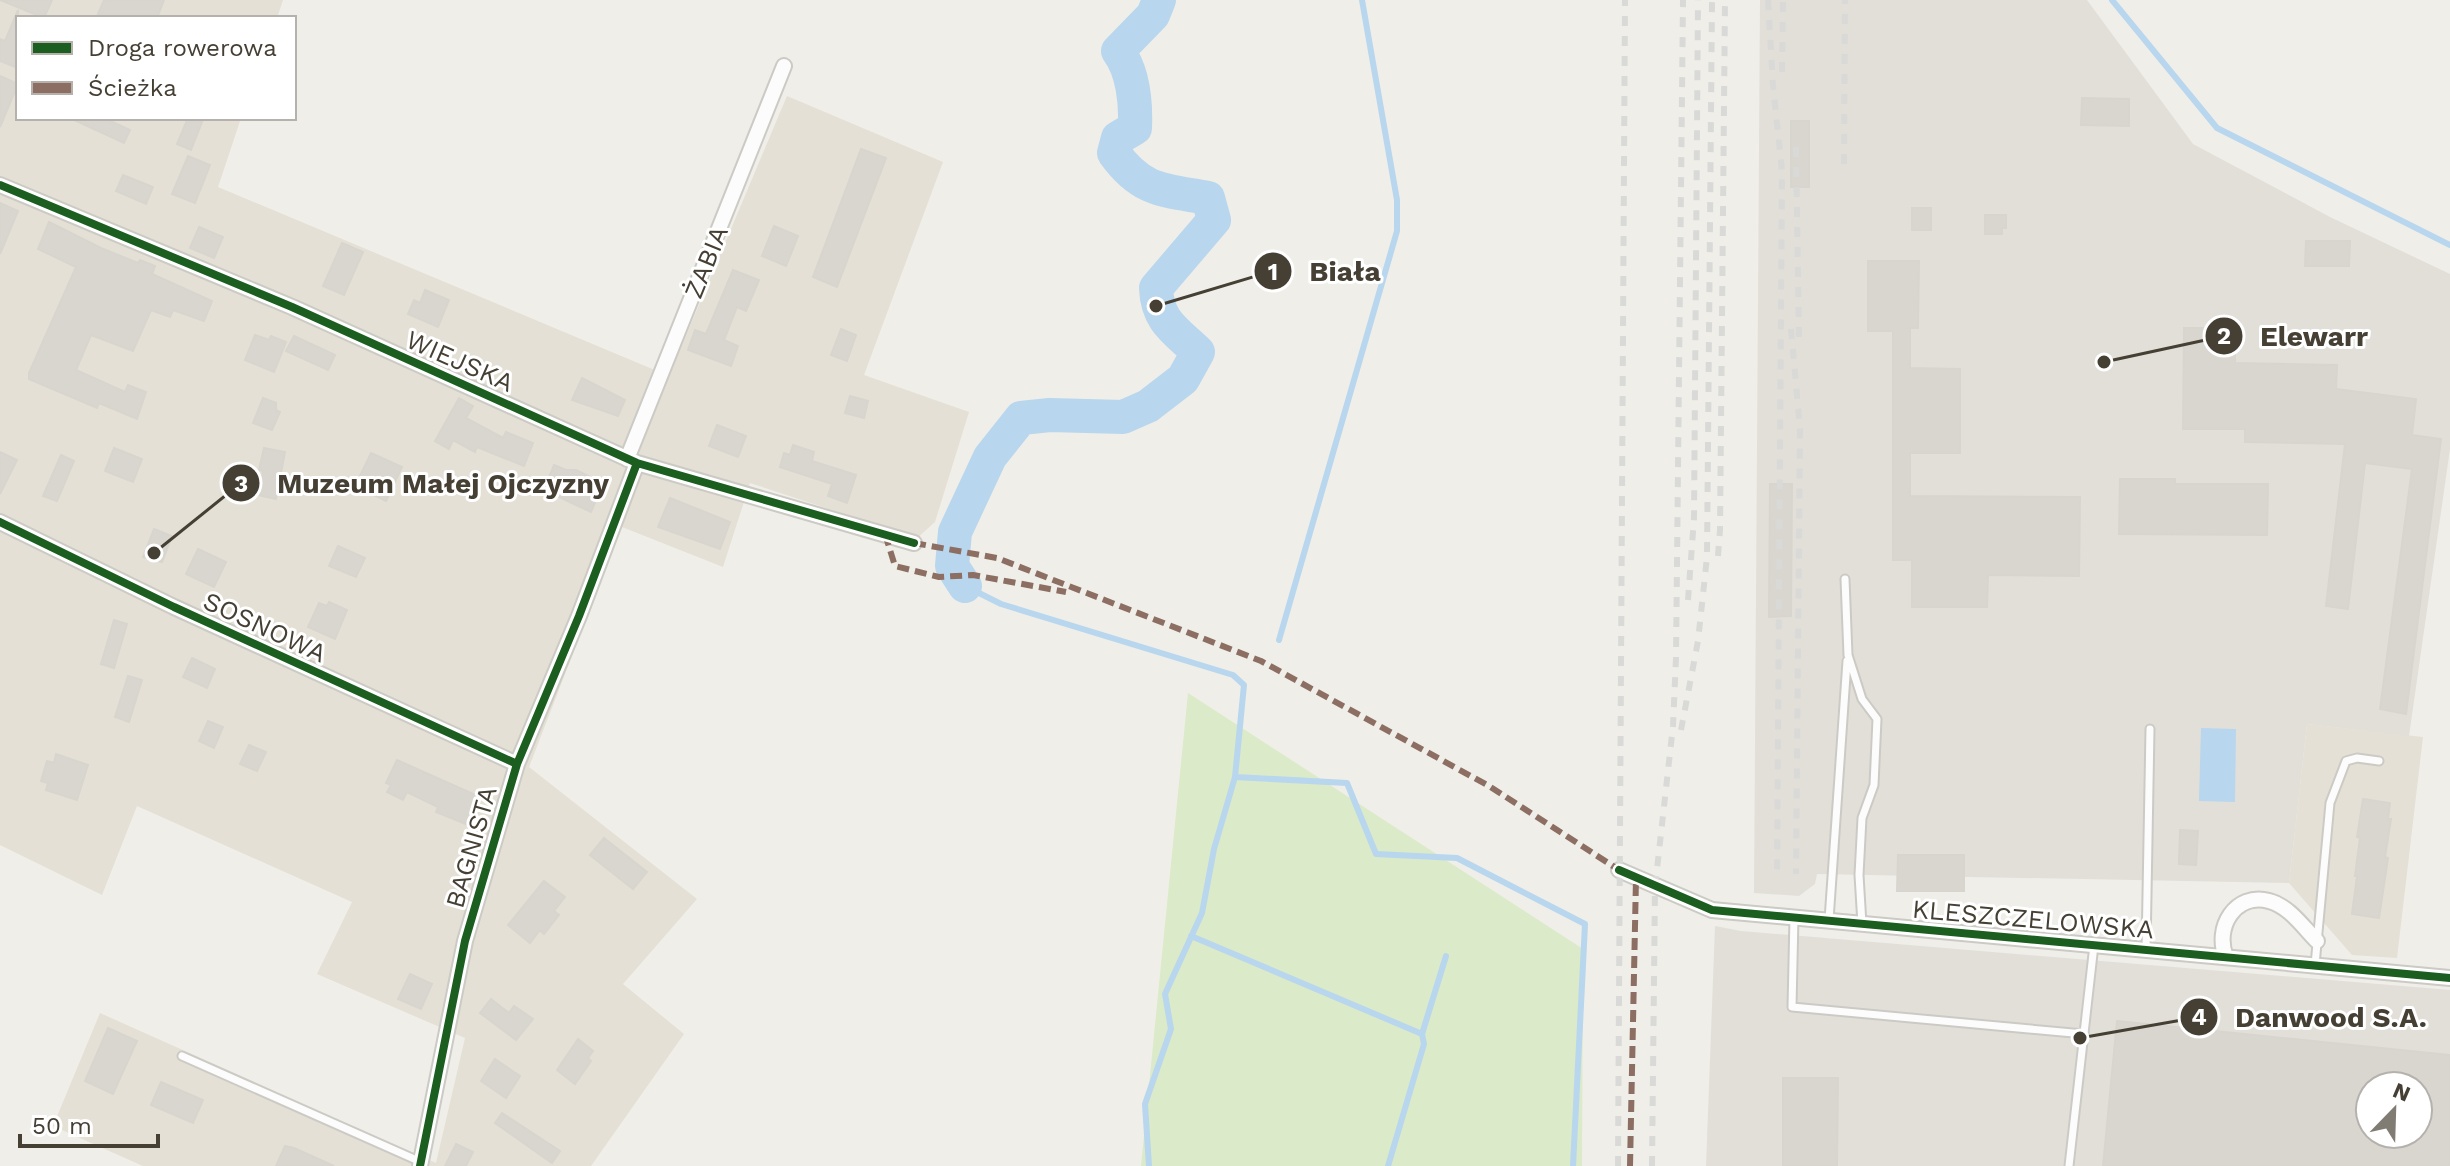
<svg xmlns="http://www.w3.org/2000/svg" width="2450" height="1166" viewBox="0 0 2450 1166" font-family="'Work Sans',sans-serif">
<style>
.residential{fill:#e4e0d5}
.industrial{fill:#e2dfd9;fill-rule:evenodd}
.green{fill:#dbeac8}
.water{fill:#b8d6ee}
.lines{fill:none;stroke-linecap:round;stroke-linejoin:round}
.stream{stroke:#b8d6ee;stroke-width:6}
.river{stroke:#b8d6ee;stroke-width:34}
.building{fill:#d9d6d0;stroke:#d7d5ce;stroke-width:2;fill-rule:evenodd}
.lane-casing{stroke:#cccac4;stroke-width:11}
.street-casing{stroke:#cccac4;stroke-width:18}
.lane{stroke:#fdfcfc;stroke-width:7}
.street{stroke:#fdfcfc;stroke-width:14}
.rail{stroke:#d9d9d8;stroke-width:6;stroke-dasharray:10 10;stroke-linecap:butt}
.quiet{stroke:#8d6e63;stroke-width:6;stroke-dasharray:12 6;stroke-linecap:butt}
.cycleway-casing{stroke:#fff;stroke-width:13}
.cycleway{stroke:#1b5e20;stroke-width:8}
.labels{text-anchor:middle;stroke-width:6;stroke-linejoin:round;paint-order:stroke}
.street-label{font-size:26px;fill:#453f34;stroke:#fff}
.leader{fill:none;stroke:#453f34;stroke-width:3}
.callout-dot{fill:#453f34;stroke:#fff;stroke-width:3}
.mark-label{font-size:24px;text-anchor:middle;font-weight:bold;fill:#fff}
.callout-label{font-size:28px;text-anchor:middle;font-weight:bold;fill:#453f34;stroke:#fff;stroke-width:6;stroke-linejoin:round;paint-order:stroke}
</style>
<rect width="100%" height="100%" fill="#efeee8"/>
<path class="residential" d="M0,0H283L277,18H18V118H241L218,187L669,376L787,96L943,162L864,375L969,412L935,522L917,538L750,483L723,567L622,527L529,767L697,899L623,984L684,1034L591,1166H143L53,1126L100,1013L436,1163L465,1038L317,974L352,902L137,806L102,895L0,845Z
M2307,724L2423,737L2397,958L2352,955L2289,883Z"/>
<path class="industrial" d="M1760,0H2087L2193,144L2330,217L2450,274V449L2409,736L2307,724L2289,883L1817,874L1815,884L1799,896L1754,893Z
M1715,926L1741,931L2450,990V1166H1706ZM2370,1086H2418V1134H2370Z"/>
<path class="green" d="M1188,693L1583,949L1582,1166H1141Z"/>
<path class="water" d="M2201,728L2236,729L2235,802L2199,801Z"/>
<g class="lines">
<path class="stream" d="M2112,0L2217,128L2450,245
M965,586L1001,604L1233,675L1244,685L1235,777L1214,849L1202,913L1165,994L1171,1029L1145,1104L1149,1166
M1279,640L1397,231V200L1362,0
M1235,777L1347,783L1376,854L1457,858L1585,924L1573,1166
M1191,936L1422,1034L1424,1044L1388,1166
M1422,1034L1446,956"/>
<path class="river" d="M965,586L952,566L955,532L990,457L1021,418L1050,415L1123,417L1148,406L1183,379L1198,352C1176,331 1157,321 1156,288L1214,220L1208,198C1164,190 1142,192 1114,153L1118,138L1135,128C1136,103 1133,71 1118,51L1153,15L1159,0"/>
</g>
<path class="building" d="M0,0H52L44,18Z
M104,0H164L157,18H107L98,14Z
M18,10V68L0,61V39L5,41Z
M0,76L18,84L0,127Z
M2082,98L2129,99V126L2081,125Z
M70,118H104L130,130L124,143Z
M188,118L202,122L191,150L177,144Z
M1791,121H1809V187H1791Z
M861,149L886,158L837,287L813,277Z
M188,156L210,165L195,203L172,194Z
M123,175L153,187L146,204L116,191Z
M0,203L18,211L0,254Z
M1912,208H1931V230H1912Z
M1985,215H2006V228H2002V234H1985Z
M49,222L101,248L138,263L140,260L155,266L152,274L212,301L204,321L173,310L170,317L151,310L133,351L91,335L76,370L125,392L128,385L146,392L137,419L99,403L97,408L29,379V373L76,267L38,249Z
M774,226L798,236L786,266L762,256Z
M199,227L223,237L214,258L190,248Z
M2306,241H2350L2349,266H2305Z
M342,243L363,252L344,295L323,286Z
M1868,261H1919L1918,328H1910V368L1960,369V453H1910V496L2080,497L2079,576L1988,575L1987,607H1912V560H1893V331H1868Z
M733,270L759,280L746,311L737,307L724,340L738,346L731,366L688,350L695,330L706,334Z
M425,290L449,300L438,327L408,314L414,300L420,303Z
M2184,328H2235V363L2337,365L2336,389L2416,399L2412,435L2441,439L2406,714L2380,709L2412,469L2365,463L2348,609L2326,606L2345,444L2245,442V429H2183Z
M841,329L856,335L847,361L831,355Z
M255,335L269,340L271,336L286,342L274,372L245,360Z
M294,336L335,355L328,370L286,351Z
M582,378L625,400L618,416L572,400Z
M850,396L868,401L864,418L845,413Z
M263,398L276,403V410L280,412L272,430L253,423Z
M459,398L473,406L466,418L503,438L506,432L533,443L524,466L477,447L475,452L453,440L449,449L435,441Z
M717,425L746,436L738,457L709,446Z
M793,445L814,452L812,461L856,475L847,503L828,496L832,484L780,467L784,453L790,455Z
M114,448L142,459L133,482L105,471Z
M264,448L285,452L276,499L258,495L263,471L259,470Z
M0,452L17,460L0,494Z
M371,453L402,467L386,501L363,490L367,481L359,478Z
M61,455L74,461L57,501L43,496Z
M554,465L566,470H576L603,483L599,493L601,498L596,500L591,512L544,490Z
M2120,479H2175V484H2268L2267,535L2119,534Z
M1770,484H1792L1791,616L1769,617Z
M670,498L730,522L720,549L658,527Z
M154,529L172,536L162,562L143,557Z
M338,546L365,558L356,577L329,566Z
M198,549L226,562L214,587L186,574Z
M329,602L347,610L335,639L308,627L319,603L327,606Z
M114,620L127,624L114,668L101,664Z
M192,658L215,669L207,688L183,677Z
M128,676L142,680L129,722L115,717Z
M208,721L223,727L214,748L199,741Z
M249,745L266,752L257,771L240,764Z
M56,754L88,765L77,800L46,790L48,783L41,781L47,761L54,763Z
M397,760L480,797L468,825L436,812L438,807L407,792L403,800L387,792L391,785L386,783Z
M2363,799L2390,803L2388,819H2391L2385,857L2388,858L2379,918L2352,914L2357,876H2355L2360,838L2357,837Z
M2180,830L2198,831L2196,865L2179,864Z
M604,838L647,872L633,889L590,855Z
M1898,855H1964V891H1897Z
M544,881L565,897L554,911L559,915L544,934L540,930L530,943L508,925Z
M410,974L432,984L421,1009L398,999Z
M491,999L509,1013L514,1006L533,1019L516,1040L480,1013Z
M2117,1021L2450,1055V1166H2103ZM2370,1086H2418V1134H2370Z
M108,1028L137,1041L113,1094L85,1081Z
M578,1039L593,1051L588,1058L591,1061L575,1084L557,1070Z
M495,1059L520,1076L506,1098L481,1081Z
M1783,1078H1838L1837,1166H1783Z
M161,1082L203,1100L193,1123L151,1105Z
M502,1113L560,1151L552,1163L495,1123Z
M456,1144L473,1152L466,1166H445Z
M285,1146L294,1148L334,1166H276Z"/>
<g class="lines">
<g class="lane-casing">
<path id="lane" d="M1845,579L1848,655L1862,699L1877,719L1874,785L1862,818L1859,875L1862,924
M1794,917L1792,1007L2084,1034
M1829,920L1847,661
M2146,950L2150,729
M2315,965L2330,803L2346,761L2357,758L2379,761
M182,1056L421,1162
M2069,1166L2094,945"/>
</g>
<g class="street-casing">
<path id="street" d="M0,185L292,307L637,463L914,543
M627,459L784,66
M0,522L174,607L517,764
M1619,870L1712,910L2450,978
M2226,957C2214,928 2235,892 2269,901C2289,906 2303,927 2317,941
M420,1166L465,941L517,764L579,616L637,463"/>
</g>
<use href="#lane" class="lane"/>
<use href="#street" class="street"/>
<path class="rail" d="M1768,0L1773,85L1782,171L1777,874
M1782,72L1783,0
M1796,147L1799,341
M1844,164L1845,0
M1791,329L1800,429L1796,874
M1718,556L1720,530L1725,0
M1688,600L1694,518L1698,0
M1681,730L1698,641L1707,557L1712,0
M1618,1166L1625,0
M1652,1166L1655,887L1673,726L1676,658L1683,0"/>
<path class="quiet" d="M885,534L895,566L939,577L973,575L1066,592
M914,543L997,558L1261,661L1489,786L1619,870
M1630,1166L1636,878"/>
<g class="cycleway-casing">
<path id="cycleway" d="M0,185L292,307L637,463L914,543
M0,522L174,607L517,764
M1619,870L1712,910L2450,978
M420,1166L465,941L517,764L579,616L637,463"/>
</g>
<use href="#cycleway" class="cycleway"/>
</g>
<g class="labels">
<g class="street-label">
<text transform="translate(706 262) rotate(-68)" y="9">ŻABIA</text>
<text transform="translate(460 361) rotate(24)" y="9">WIEJSKA</text>
<text transform="translate(265 627) rotate(25)" y="9">SOSNOWA</text>
<text transform="translate(471 847) rotate(-74)" y="9">BAGNISTA</text>
<text transform="translate(2033 919) rotate(5)" y="9">KLESZCZELOWSKA</text>
</g>
</g>
<path class="leader" d="M1156 306L1273 271M2104 362L2224 336M154 553L241 483M2080 1038L2199 1017"/>
<g class="callout-dot">
<circle cx="1156" cy="306" r="8"/>
<circle cx="2104" cy="362" r="8"/>
<circle cx="154" cy="553" r="8"/>
<circle cx="2080" cy="1038" r="8"/>
<circle cx="1273" cy="271" r="20"/>
<circle cx="2224" cy="336" r="20"/>
<circle cx="241" cy="483" r="20"/>
<circle cx="2199" cy="1017" r="20"/>
</g>
<g class="mark-label">
<text x="1273" y="280">1</text>
<text x="2224" y="344">2</text>
<text x="241" y="492">3</text>
<text x="2199" y="1025">4</text>
</g>
<g class="callout-label">
<text x="1345" y="281">Biała</text>
<text x="2314" y="346">Elewarr</text>
<text x="443" y="493">Muzeum Małej Ojczyzny</text>
<text x="2331" y="1027">Danwood S.A.</text>
</g>
<rect x="16" y="16" width="280" height="104" fill="#ffffff" stroke="#b5b2ae" stroke-width="2"/>
<rect x="32" y="42" width="40" height="12" fill="#1b5e20" stroke="#b5b2ae" stroke-width="2"/>
<text x="88" y="56" font-size="24" fill="#453f34">Droga rowerowa</text>
<rect x="32" y="82" width="40" height="12" fill="#8d6e63" stroke="#b5b2ae" stroke-width="2"/>
<text x="88" y="96" font-size="24" fill="#453f34">Ścieżka</text>
<g transform="translate(2394 1110) rotate(23)"><circle r="38" fill="#ffffff" stroke="#b5b2ae" stroke-width="2"/>
<path d="M0-6L14 30L0 20L-14 30Z" fill="#807c73"/>
<text y="-12" font-size="22" font-weight="bold" text-anchor="middle" fill="#453f34">N</text>
</g>
<path d="M20 1134v12h138v-12" fill="none" stroke="#453f34" stroke-width="4"/>
<text x="32" y="1134" font-size="24" fill="#453f34" stroke="#ffffff" stroke-width="6" paint-order="stroke">50 m</text>
</svg>
